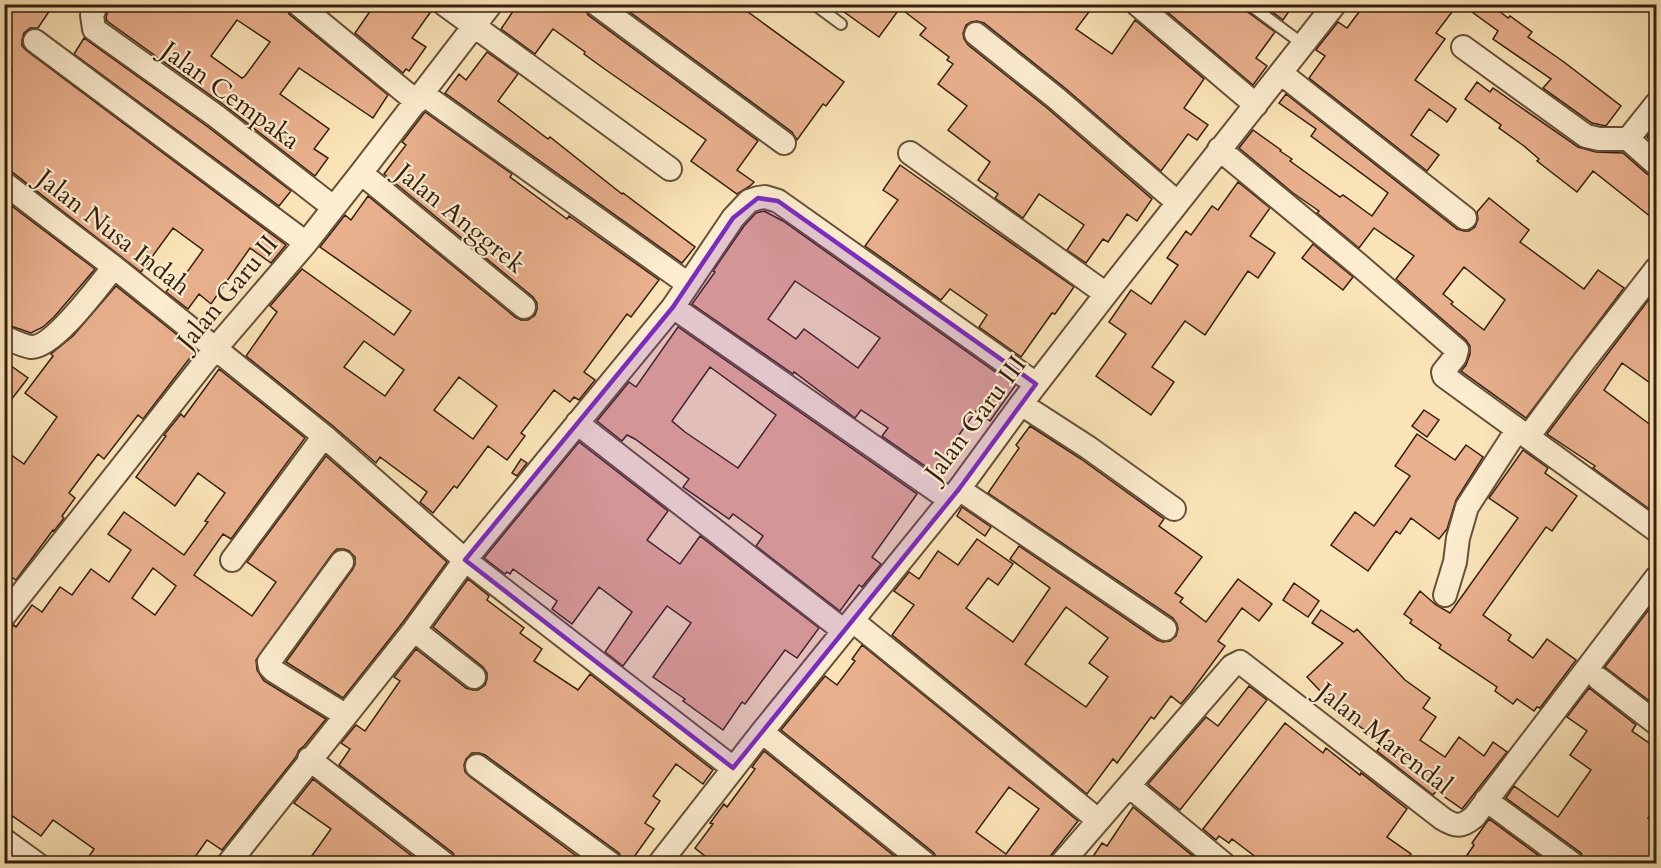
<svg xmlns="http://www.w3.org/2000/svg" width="1661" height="868" viewBox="0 0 1661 868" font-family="Cardo,serif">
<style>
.building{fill:#e9b08d;stroke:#341f0f;stroke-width:1.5;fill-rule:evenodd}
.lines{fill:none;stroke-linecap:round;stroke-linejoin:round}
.service-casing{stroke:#665039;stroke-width:14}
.minor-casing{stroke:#665039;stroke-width:26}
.service{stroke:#fcedd0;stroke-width:10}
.minor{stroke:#fcedd0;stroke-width:22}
.marked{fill:#7b2cbf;fill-opacity:0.2;stroke:#7b2cbf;stroke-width:4.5;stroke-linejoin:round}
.labels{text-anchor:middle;stroke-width:4.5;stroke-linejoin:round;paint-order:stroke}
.street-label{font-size:26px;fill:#341f0f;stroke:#fcedd0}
</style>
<rect width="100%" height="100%" fill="#fae4b7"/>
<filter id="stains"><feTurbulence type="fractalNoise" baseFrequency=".00333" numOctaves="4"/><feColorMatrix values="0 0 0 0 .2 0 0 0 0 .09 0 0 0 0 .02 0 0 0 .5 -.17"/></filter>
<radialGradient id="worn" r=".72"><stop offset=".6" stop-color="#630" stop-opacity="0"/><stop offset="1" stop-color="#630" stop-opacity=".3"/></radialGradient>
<path class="building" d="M4,4H54L38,28H30L24,33L22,40V46L27,51L286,245L271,263L250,248L211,304L199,294L188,309L166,292L176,279L180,282L203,250L173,228L141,272L12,172L4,170V82L12,71L4,65Z
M110,4H285L289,14L388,95L373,118L299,68L280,94L329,129L314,149L328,158L315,176L224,105L107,21L106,17ZM237,20L270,42L245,76L242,78L211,56Z
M375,4H431L432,10L412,38L426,47L409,71L406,69L403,73L355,33Z
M518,4H583L588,15L758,141L737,170L754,182L750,186L737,194L691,161L706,140L606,70L584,54L585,52L553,29L535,54L501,29Z
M619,4H737L844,82L826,106L823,104L797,140L792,132Z
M833,4H1095L1076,29L1112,54L1135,20L1204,79L1184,108L1208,125L1197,140L1188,134L1161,171L1065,88L984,23L977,21L971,22L966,25L963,33L964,39L968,45L1047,108L1152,199L1137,221L1127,214L1108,242L1103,239L1086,263L1067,250L1084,225L1039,194L1023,218L995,198L998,194L978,180L990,162L948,130L967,106L938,84L953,64L947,60L949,57L920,35L926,28L900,8L879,37Z
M1158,4H1242L1245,10L1275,32L1256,58L1267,66L1253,85Z
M1262,4H1294L1283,20Z
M1365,4H1458L1436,33L1445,39L1415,80L1456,109L1447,122L1429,109L1411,135L1439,155L1427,171L1309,78L1325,56L1316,50L1318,47L1338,22L1347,28Z
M1461,4H1490L1508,18L1510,16L1532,32L1528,37L1564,62L1621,106L1606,126L1592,123L1543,88L1551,79L1493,39L1498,31Z
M84,38L208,127L291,191L279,206L74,54Z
M487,52L518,74L498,101L548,139L550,137L622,194L623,193L695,247L682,263L445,93L459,74L466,80Z
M1477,82L1490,92L1493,88L1578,147L1596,152L1623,153L1647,174L1656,177V221L1593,171L1577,192L1537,161L1539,159L1524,146L1499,128L1501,125L1465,99Z
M1286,94L1457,229L1464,231H1469L1475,227L1478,219L1477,212L1489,198L1529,230L1520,242L1584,289L1598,270L1624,288L1526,418L1461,371L1466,365L1470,354V346L1466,340L1396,279L1414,256L1374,228L1359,248L1317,213L1319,211L1293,193L1239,148L1253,130L1281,150L1280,151L1292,159L1290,161L1340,197L1343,195L1372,216L1388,193L1311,136L1316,129L1279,103ZM1464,267L1505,300L1484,330L1451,304L1453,302L1443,294Z
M425,112L512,174L510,177L567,219L569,216L659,280L631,317L627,314L584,372L595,380L579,400L574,397L570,402L554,390L521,433L525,436L507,460L488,446L457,488L454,486L433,513L420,502L427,492L380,457L376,463L333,426L246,356L277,312L270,306L302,269L394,335L411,311L320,247L345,215L351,220L368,196L515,317L521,320H528L535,315L537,309V303L533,297L384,174L406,145L402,142ZM364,341L404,370L385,396L344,367ZM459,377L497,406L473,439L434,410Z
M1656,125V146L1647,137Z
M900,165L1074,287L1055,314L1052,313L1021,357L979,327L987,315L950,289L941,300L865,246L898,200L883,190Z
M1238,182L1270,208L1250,236L1275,253L1258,278L1248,271L1205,335L1185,321L1152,367L1174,382L1151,415L1096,376L1126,334L1109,322L1131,290L1151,304L1178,265L1167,258L1186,231L1191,235L1212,206L1218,210Z
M9,204L95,269L54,317L43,327L31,333L11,326L4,320V209Z
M764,211L783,221L1015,386L990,421L976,411L949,449L953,453L938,475L882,436L888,428L861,410L855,418L794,372L793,374L692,304L715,272L713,271L744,226L756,213ZM795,281L880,338L858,368L804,329L796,339L768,319Z
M1313,244L1353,277L1343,290L1302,258Z
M116,286L196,350L143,419L138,415L104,459L98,454L69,493L75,498L62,516L64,518L54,531L53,530L16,580L4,572V450L24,464L57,417L25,393L53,356L51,354L73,336Z
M1656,290V387L1622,363L1604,390L1656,429V514L1593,468L1595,466L1547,434Z
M678,327L917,494L872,557L881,564L862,587L859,585L840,611L756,546L763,536L733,514L729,519L683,487L689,479L635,439L627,435L622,441L597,421L629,382L636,387ZM710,367L776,415L738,468L685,432L672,421Z
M4,361L28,378L4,409Z
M219,369L305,438L231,539L223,534L194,575L252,616L276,582L247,562L326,456L447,562L403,622L343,698L286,662L353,569L355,564V557L349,551L344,549H337L332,554L256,660L257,670L264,681L326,719L304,746L299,750L296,757L222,850L207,840L190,864H84L94,849L53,820L41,836L4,810V634L14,625L16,627L32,605L42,612L60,587L72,595L91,569L109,582L131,550L108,534L124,512L184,555L208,522L205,521L225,493L198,473L175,506L136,477L166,436L164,435L181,414L184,417ZM153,568L176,586L155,615L132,598Z
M1424,410L1439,420L1427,437L1412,426Z
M1030,426L1081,459L1164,519L1159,526L1202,557L1175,593L1183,598L1180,602L1206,622L1238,579L1272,604L1259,621L1242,608L1218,641L1225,646L1191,692L1181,704L1171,696L1154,719L1151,717L1117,763L1113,759L1087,794L892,635L914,605L894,591L909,572L919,579L938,551L958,565L977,539L1013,564L998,585L988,578L966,608L1013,642L1050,588L1010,559L1019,546L1157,640L1163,642L1170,641L1176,636L1178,629L1177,624L1173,618L988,493L1019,448L1016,445ZM1066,607L1108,638L1089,663L1108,677L1086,707L1025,664Z
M1417,434L1455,460L1466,445L1483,457L1456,500L1447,529L1439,539L1411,518L1400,534L1396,531L1368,571L1331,545L1355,512L1374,526L1410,476L1395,466Z
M579,442L668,511L647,540L680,564L700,536L819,628L797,658L785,650L745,704L742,702L723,730L683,701L685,699L653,677L691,623L667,606L623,666L605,652L632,612L599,587L572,624L552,609L557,601L513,569L510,574L507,572L505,574L484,558Z
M1523,450L1548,468L1545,473L1577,496L1552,531L1546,527L1483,615L1511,635L1508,640L1533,658L1547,639L1576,660L1540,708L1537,707L1534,711L1517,699L1513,704L1495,691L1497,687L1439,648L1441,645L1410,623L1412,620L1404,614L1420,591L1436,605L1450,613L1518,518L1489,498Z
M521,459L527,463L517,476L512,473Z
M962,507L991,527L985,536L957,516Z
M468,579L489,596L487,600L524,628L520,633L542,649L534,661L578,690L590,674L713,770L703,784L676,764L653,796L660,801L645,823L654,829L629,864H624L619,853L485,755L479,753H472L466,759L464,765L465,772L469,776L587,864H458L453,853L339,765L350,749L341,743L356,725L365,731L400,681L394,677L416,649L466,688L473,690H478L485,685L487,679V673L483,667L433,627Z
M1294,583L1319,601L1308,617L1283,600Z
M1656,600V706L1605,667Z
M1321,610L1354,632L1357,629L1405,680L1430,698L1423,708L1436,717L1420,740L1445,757L1459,737L1484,756L1493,742L1507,752L1462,809L1436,791L1433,795L1377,751L1383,743L1342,714L1307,677L1343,643L1312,623Z
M862,645L1078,821L1051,855L1048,864H939L934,853L781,730L825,676L837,685L855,661L852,659ZM1009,787L1039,809L1006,854L976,832Z
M1249,686L1267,700L1180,810L1148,784L1206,717L1218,726Z
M1589,688L1636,725L1632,731L1656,748V806L1648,818L1656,824V864H1586L1581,853L1506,798L1514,786L1558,817L1591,770L1570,755L1587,731L1567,717Z
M1285,723L1323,753L1326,748L1360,775L1361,773L1407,809L1387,837L1411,854L1404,864H1265L1232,839L1229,843L1219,836L1216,840L1203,829Z
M764,751L904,864H715L695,848L713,824L710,823L724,804L727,807L755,769L752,767Z
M313,779L422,864H306L331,829L294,803Z
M1133,807L1200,862L1199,864H1088L1102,843L1107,846Z
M1489,819L1550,864H1461L1474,845L1472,843Z"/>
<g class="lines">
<g class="service-casing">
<path id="service" d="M814,4L841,24
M1249,4L1304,45"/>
</g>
<g class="minor-casing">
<path id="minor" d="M97,4L92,15L94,29L216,116L333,207
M298,4L417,102
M444,4L670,169
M596,4L784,143
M1137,4L1256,105
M976,34L1056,98L1177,202
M35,41L306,243
M1463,47L1586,136L1599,139H1628L1656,164
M1282,74L1465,218
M423,94L688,284
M1628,139L1656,104
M1219,149L1359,265L1457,350L1455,357L1443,372L1444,376L1656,530
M910,153L1106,294
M361,173L524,307
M4,183L114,267L324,436L465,560L733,768
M673,307L950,500
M4,337C11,340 23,346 31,347C54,348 99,285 114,267
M1021,404L1089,448L1174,509
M577,423L844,631
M1528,437L1582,364L1656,269
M959,489L1165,629
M232,560L324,436
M342,562L269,662L270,667L274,671L345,715
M1445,595L1455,562L1458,538L1467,507L1517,430
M4,616L215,349L306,243L361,173L491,4
M853,621L1098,820
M414,630L474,677
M1599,679L1656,723
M762,732L926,864
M309,759L445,864
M477,766L611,864
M1129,786L1224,864
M1486,800L1573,864
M4,840L37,864
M228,864L414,630L465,560L673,307L733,218L749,201L758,198L765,197L778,201L1036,384
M659,864L762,732L959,489L1021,404L1106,294L1335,4
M1061,864L1232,666L1240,662L1443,819C1456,827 1462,827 1474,817L1656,578"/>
</g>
<use href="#service" class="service"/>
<use href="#minor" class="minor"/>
</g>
<path class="marked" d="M758,198L778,201L1036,384L959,489L733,768L465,560L673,307L733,218Z"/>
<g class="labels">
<g class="street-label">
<text transform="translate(231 95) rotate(36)" y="9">Jalan Cempaka</text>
<text transform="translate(461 218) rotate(39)" y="9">Jalan Anggrek</text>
<text transform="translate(114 232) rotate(38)" y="9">Jalan Nusa Indah</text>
<text transform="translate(227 292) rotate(-50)" y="9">Jalan Garu II</text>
<text transform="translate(975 418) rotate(-53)" y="9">Jalan Garu III</text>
<text transform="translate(1385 738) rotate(38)" y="9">Jalan Marendal</text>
</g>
</g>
<rect width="1661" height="868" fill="none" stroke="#fae4b7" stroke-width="24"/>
<rect x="6" y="6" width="1649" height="856" fill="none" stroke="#341f0f" stroke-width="3"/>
<rect x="12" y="12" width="1637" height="844" fill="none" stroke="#341f0f" stroke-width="1.5"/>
<rect width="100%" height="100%" filter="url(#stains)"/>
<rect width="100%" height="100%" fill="url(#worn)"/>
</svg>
